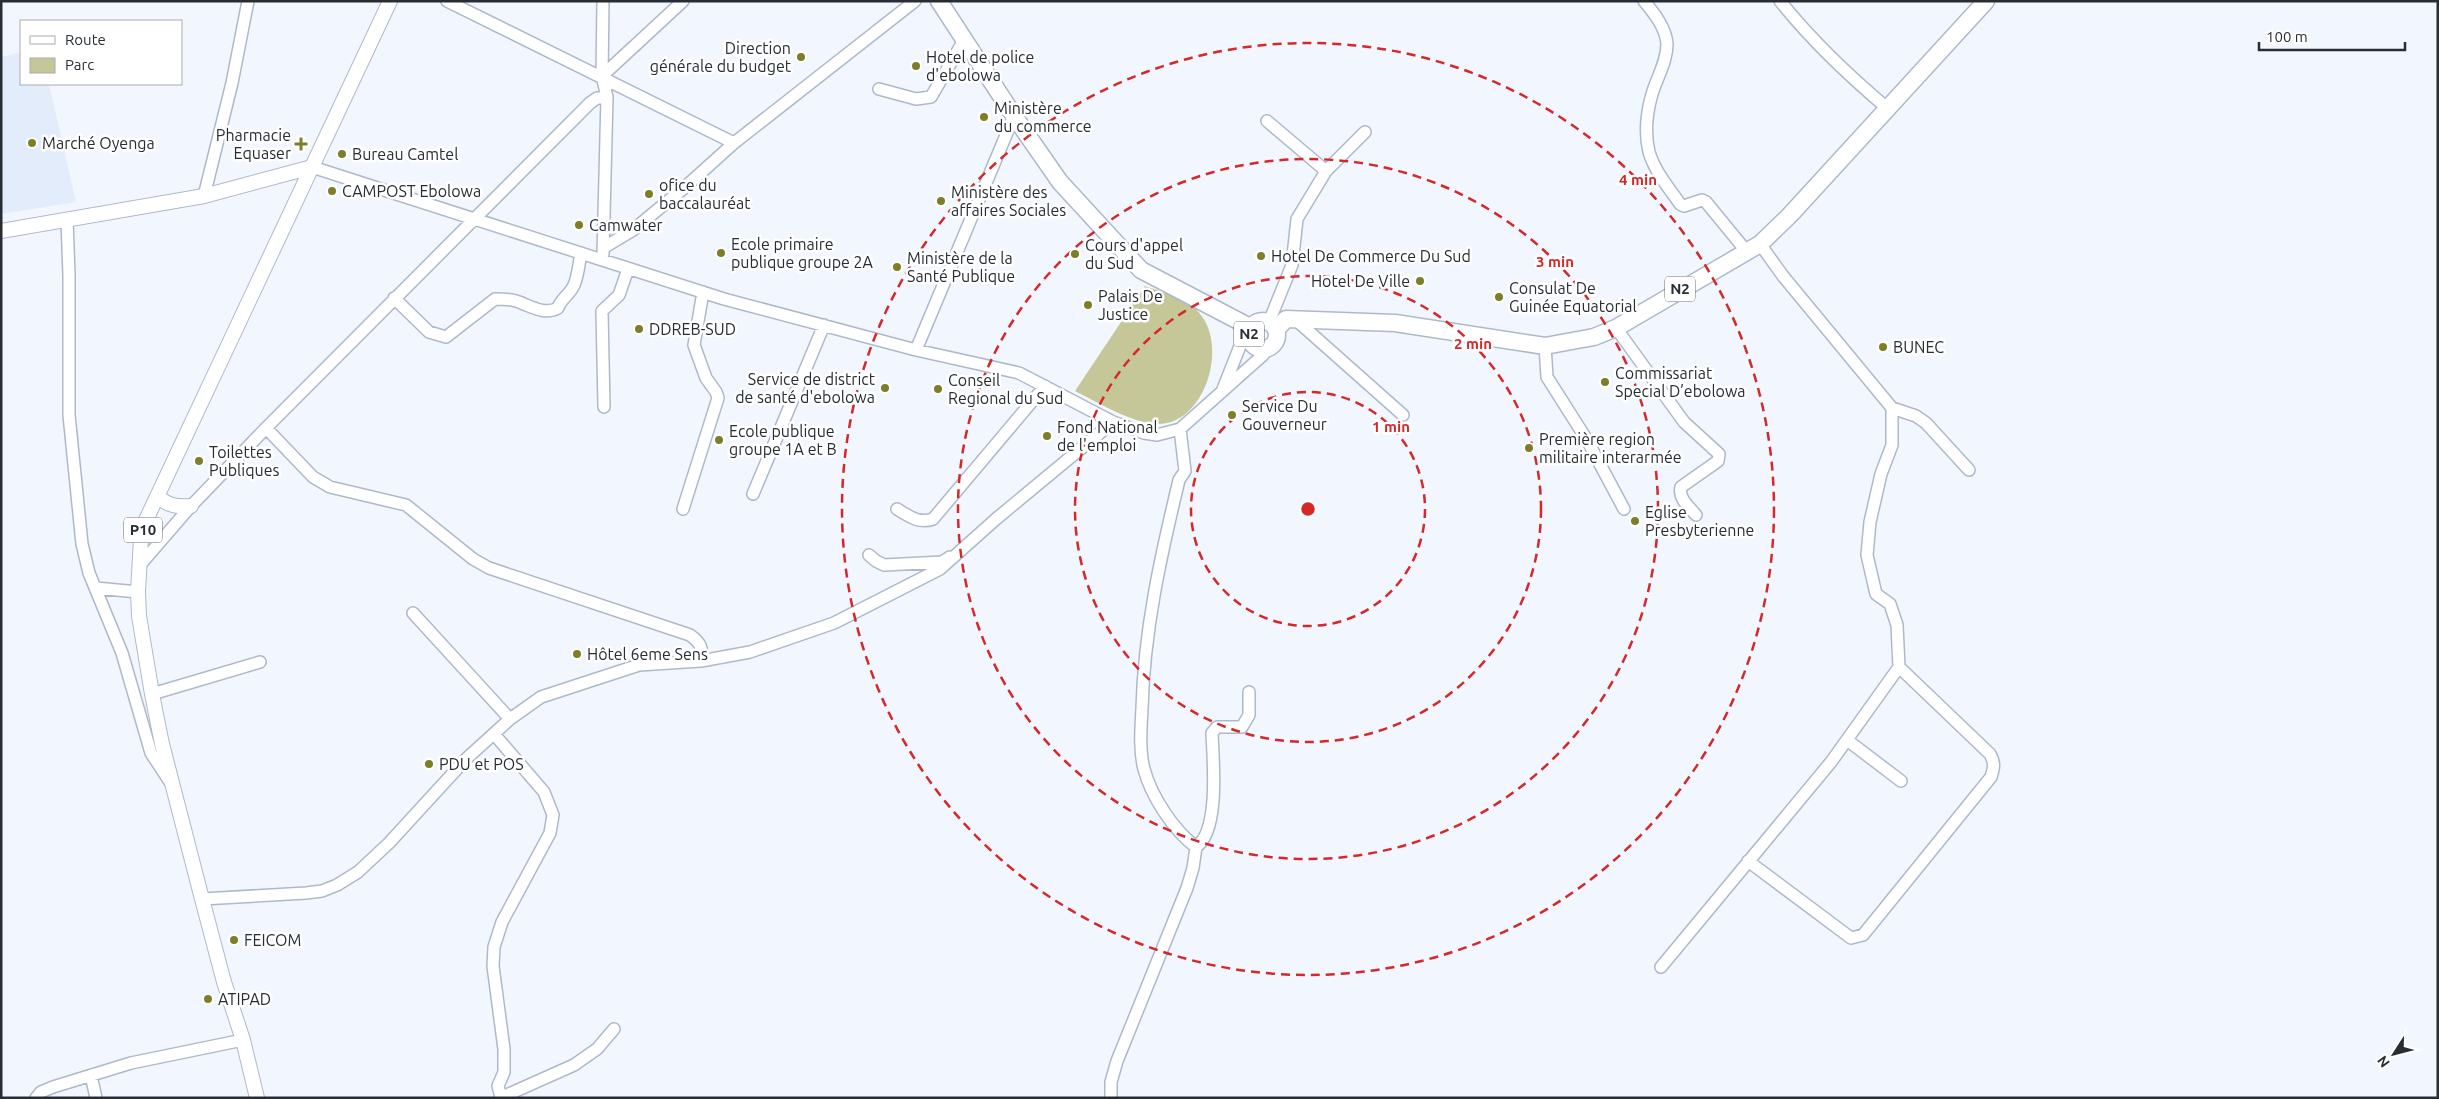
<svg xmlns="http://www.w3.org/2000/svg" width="2439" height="1099" viewBox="0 0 2439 1099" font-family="Ubuntu,sans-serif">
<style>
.built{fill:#e2ecfb}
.green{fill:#c5c798}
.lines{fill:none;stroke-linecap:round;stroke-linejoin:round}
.minor-casing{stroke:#adb9cb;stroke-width:14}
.major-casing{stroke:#adb9cb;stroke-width:16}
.highway-casing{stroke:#adb9cb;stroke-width:19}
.minor{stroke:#fff;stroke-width:11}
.major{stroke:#fff;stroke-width:14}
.highway{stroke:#fff;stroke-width:16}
.ring{fill:none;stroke:#d62828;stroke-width:2.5;stroke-dasharray:9 6}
.poi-dot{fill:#7d7e27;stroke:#fff;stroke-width:2}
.labels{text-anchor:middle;stroke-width:5;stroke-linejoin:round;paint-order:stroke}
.shield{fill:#fff;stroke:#686c71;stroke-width:1}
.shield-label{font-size:15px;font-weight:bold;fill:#282d34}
.poi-label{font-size:16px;fill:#282d34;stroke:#fff;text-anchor:start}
.centre{fill:#d62828;stroke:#fff;stroke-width:2.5}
.ring-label{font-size:15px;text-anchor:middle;font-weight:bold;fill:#d62828;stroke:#fff;stroke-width:5;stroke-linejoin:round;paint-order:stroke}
</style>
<rect width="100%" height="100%" fill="#f2f7ff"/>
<path class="built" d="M17,53L21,54V84H49L76,202L1,214V57Z"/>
<path class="green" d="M1145,286C1160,291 1180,297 1193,307C1233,338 1206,427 1156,424C1132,423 1097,402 1075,391Z"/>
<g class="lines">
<g class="minor-casing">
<path id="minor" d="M447,1L734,143
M1644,1C1654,13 1666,28 1667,44C1667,60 1659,74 1654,88C1647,108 1644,132 1649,152C1655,172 1669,188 1680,204L1684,206L1702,200L1706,202L1747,252
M1780,1C1812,41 1848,75 1887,108
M602,76L683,1
M879,89L916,99L931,97L964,40
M1267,121L1326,171
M312,167L724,299L916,350L1019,373L1113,422L1144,433L1157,435L1180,429L1263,355L1266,349
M204,196L232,83L248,1
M67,220L69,275V415L82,544L89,573L122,653L151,753L170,782
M1760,244L1783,276L1892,408L1916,416L1926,423L1969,470
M603,248L633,230L684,188L734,143L915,1
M603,254L607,97L602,76L603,1
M394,298L429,332L446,337L495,299C502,299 510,299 516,301C529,305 544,316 558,308C561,298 570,295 574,285C578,276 579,264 581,253
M1296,320L1403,415
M1269,322L1292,265L1297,219L1326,171L1365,132
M1616,328L1684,422L1719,454L1718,461L1681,487C1678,498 1689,507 1696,515
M1545,346L1547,377L1587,440L1624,509
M916,350L1014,116
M1223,389L1240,346L1248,333
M604,407L602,311L619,295L628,269
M266,428L313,477L330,487L406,505L473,559L489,568L690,635C701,643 703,648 701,661
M1180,429L1185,471L1179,480C1161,555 1144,630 1142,708C1141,728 1139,750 1144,769C1151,796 1174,831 1196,847
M753,494L824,325
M683,509L718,398L716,392L706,378L694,345L703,292
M897,509C909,516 918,524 933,519L1045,386
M869,555L876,561L884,565L942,562L950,557
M140,565L191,506L266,428L590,103L597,98L607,97
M96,588L138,592
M413,613L510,719
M152,694L260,662
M494,734L544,792L553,815L550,833L502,922L494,947L493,966L504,1049V1072L498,1086L501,1097
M1847,740L1901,781
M1748,861L1851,938L1863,935L1991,777C1994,768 1995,763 1990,754L1899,667L1897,625L1890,604L1876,594L1867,555L1870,522L1881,474L1892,445V408
M202,899L306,893L322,891L337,885L358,872L389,843L466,759L510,719L541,697L639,665L701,661L750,652L834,623L940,569L996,519L1113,422
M1661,967L1831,762L1899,667
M91,1075L96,1098
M36,1098L41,1092L53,1087L131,1063L243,1040
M500,1098L574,1065L597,1049L614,1029
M1111,1098V1082L1117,1061L1187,888L1193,868L1196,847C1220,831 1213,760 1212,733L1217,727H1242L1249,715V692"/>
</g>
<g class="major-casing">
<path id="major" d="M1,231L204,196L312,167
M158,497C169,506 177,507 191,506
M257,1098L243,1040L224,982L202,899L162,744L152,694L139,616L138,592L141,538L146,520L390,1"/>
</g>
<g class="highway-casing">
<path id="highway" d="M939,1L1014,116L1060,182L1141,270L1250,327
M1249 335a14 14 0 1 1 28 0a14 14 0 1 1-28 0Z
M1276,330L1286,319L1395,323L1545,346L1594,337L1616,328L1760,244L1790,215L1986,1"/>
</g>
<use href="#minor" class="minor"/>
<use href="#major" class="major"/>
<use href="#highway" class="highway"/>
</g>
<g class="ring">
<circle cx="1308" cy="509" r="117"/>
<circle cx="1308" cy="509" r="233"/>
<circle cx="1308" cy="509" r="350"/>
<circle cx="1308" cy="509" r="466"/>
</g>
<g class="poi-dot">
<circle cx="801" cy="57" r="5"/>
<circle cx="916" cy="66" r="5"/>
<circle cx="984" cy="117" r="5"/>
<circle cx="32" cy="143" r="5"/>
<path d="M298.5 136.5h5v5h5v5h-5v5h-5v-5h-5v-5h5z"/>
<circle cx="342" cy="154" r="5"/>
<circle cx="332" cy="191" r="5"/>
<circle cx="649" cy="194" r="5"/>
<circle cx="941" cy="201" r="5"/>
<circle cx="579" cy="225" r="5"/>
<circle cx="721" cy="253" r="5"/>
<circle cx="1075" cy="254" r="5"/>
<circle cx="1261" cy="256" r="5"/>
<circle cx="897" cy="267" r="5"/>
<circle cx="1420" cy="281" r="5"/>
<circle cx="1499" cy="297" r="5"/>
<circle cx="1088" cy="305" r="5"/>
<circle cx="639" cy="329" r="5"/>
<circle cx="1883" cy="347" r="5"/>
<circle cx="1605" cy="382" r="5"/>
<circle cx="885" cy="388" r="5"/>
<circle cx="938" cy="389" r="5"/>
<circle cx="1232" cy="415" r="5"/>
<circle cx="1047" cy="436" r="5"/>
<circle cx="719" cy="440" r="5"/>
<circle cx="1529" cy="448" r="5"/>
<circle cx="199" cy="461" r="5"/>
<circle cx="1635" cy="521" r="5"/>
<circle cx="577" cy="654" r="5"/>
<circle cx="429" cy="764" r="5"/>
<circle cx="234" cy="940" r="5"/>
<circle cx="208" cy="999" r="5"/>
</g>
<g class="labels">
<g class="shield">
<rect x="1665" y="276.5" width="30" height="25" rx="4"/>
<rect x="1234" y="321.5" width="30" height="25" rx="4"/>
<rect x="124" y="517.5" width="38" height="25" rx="4"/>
</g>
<g class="shield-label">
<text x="1680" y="294">N2</text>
<text x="1249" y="339">N2</text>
<text x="143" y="535">P10</text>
</g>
<g class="poi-label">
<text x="791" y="54" text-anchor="end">Direction<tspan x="791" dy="18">générale du budget</tspan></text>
<text x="926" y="63">Hotel de police<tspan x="926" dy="18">d'ebolowa</tspan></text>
<text x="994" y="114">Ministère<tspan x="994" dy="18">du commerce</tspan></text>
<text x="291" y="141" text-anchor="end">Pharmacie<tspan x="291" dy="18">Equaser</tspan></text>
<text x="42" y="149">Marché Oyenga</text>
<text x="352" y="160">Bureau Camtel</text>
<text x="659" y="191">ofice du<tspan x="659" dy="18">baccalauréat</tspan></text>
<text x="342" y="197">CAMPOST Ebolowa</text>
<text x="951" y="198">Ministère des<tspan x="951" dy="18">affaires Sociales</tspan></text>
<text x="589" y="231">Camwater</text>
<text x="731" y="250">Ecole primaire<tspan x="731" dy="18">publique groupe 2A</tspan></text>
<text x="1085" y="251">Cours d'appel<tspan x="1085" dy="18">du Sud</tspan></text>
<text x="1271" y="262">Hotel De Commerce Du Sud</text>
<text x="907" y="264">Ministère de la<tspan x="907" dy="18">Santé Publique</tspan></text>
<text x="1410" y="287" text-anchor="end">Hotel De Ville</text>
<text x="1509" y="294">Consulat De<tspan x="1509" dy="18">Guinée Equatorial</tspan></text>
<text x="1098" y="302">Palais De<tspan x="1098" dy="18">Justice</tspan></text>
<text x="649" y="335">DDREB-SUD</text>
<text x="1893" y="353">BUNEC</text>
<text x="1615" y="379">Commissariat<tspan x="1615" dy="18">Special D’ebolowa</tspan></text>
<text x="875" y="385" text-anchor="end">Service de district<tspan x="875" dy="18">de santé d'ebolowa</tspan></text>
<text x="948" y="386">Conseil<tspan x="948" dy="18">Regional du Sud</tspan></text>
<text x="1242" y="412">Service Du<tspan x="1242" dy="18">Gouverneur</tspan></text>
<text x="1057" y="433">Fond National<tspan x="1057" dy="18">de l'emploi</tspan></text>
<text x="729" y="437">Ecole publique<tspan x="729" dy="18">groupe 1A et B</tspan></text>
<text x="1539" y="445">Première region<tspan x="1539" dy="18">militaire interarmée</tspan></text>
<text x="209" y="458">Toilettes<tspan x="209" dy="18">Publiques</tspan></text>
<text x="1645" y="518">Eglise<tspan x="1645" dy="18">Presbyterienne</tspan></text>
<text x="587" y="660">Hôtel 6eme Sens</text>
<text x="439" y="770">PDU et POS</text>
<text x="244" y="946">FEICOM</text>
<text x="218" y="1005">ATIPAD</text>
</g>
</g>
<circle cx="1308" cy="509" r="8" class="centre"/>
<g class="ring-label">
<text x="1638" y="185">4 min</text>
<text x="1555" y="267">3 min</text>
<text x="1473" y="349">2 min</text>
<text x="1391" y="432">1 min</text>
</g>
<rect width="2439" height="1099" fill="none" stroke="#282d34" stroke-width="5"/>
<rect x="20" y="20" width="162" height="65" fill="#ffffff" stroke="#a9abae"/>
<rect x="30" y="36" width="25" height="8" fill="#ffffff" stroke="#a9abae"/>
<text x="65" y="45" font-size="15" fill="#282d34">Route</text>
<rect x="30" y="58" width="25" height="15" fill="#c5c798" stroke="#a9abae"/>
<text x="65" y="70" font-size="15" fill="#282d34">Parc</text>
<g transform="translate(2394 1054) rotate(234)" stroke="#ffffff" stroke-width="4" paint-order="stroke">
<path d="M0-4L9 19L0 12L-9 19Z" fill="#282d34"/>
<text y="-8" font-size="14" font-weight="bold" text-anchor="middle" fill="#282d34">N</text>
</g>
<path d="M2259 42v8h146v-8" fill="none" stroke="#282d34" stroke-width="2.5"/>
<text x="2266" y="42" font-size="15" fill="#282d34" stroke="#ffffff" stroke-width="4" paint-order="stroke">100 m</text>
</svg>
